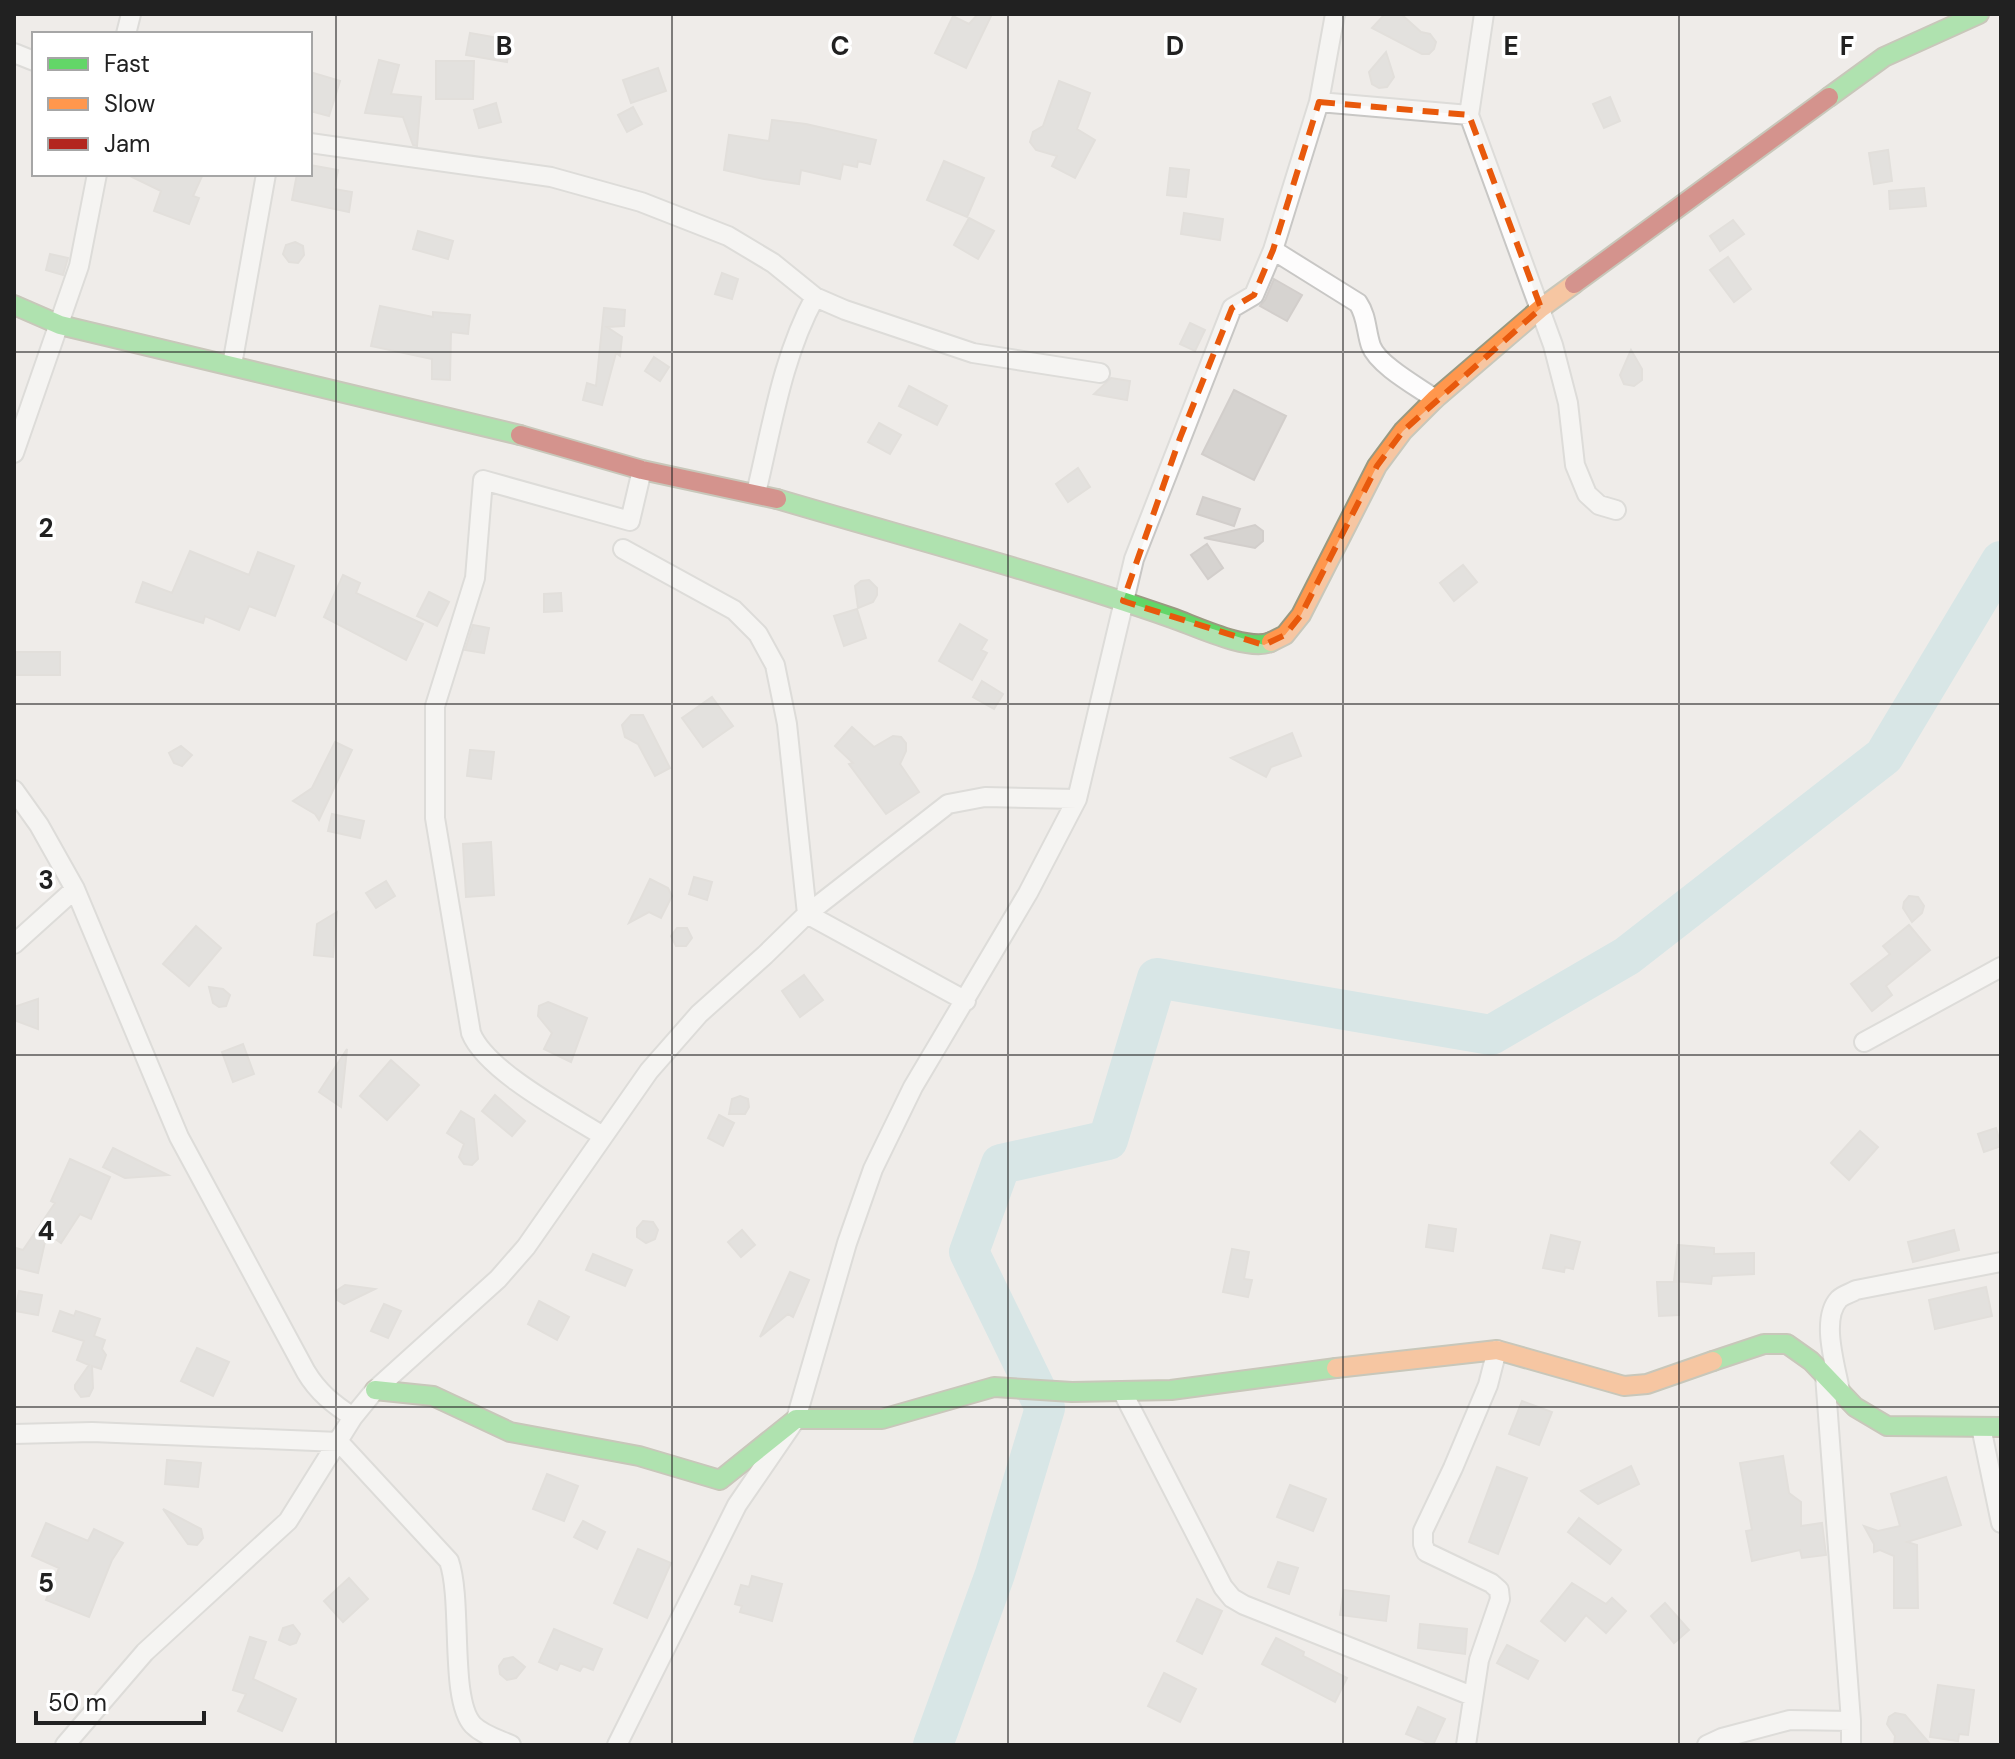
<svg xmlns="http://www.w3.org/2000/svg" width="2015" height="1759" viewBox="0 0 2015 1759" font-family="'DM Sans',sans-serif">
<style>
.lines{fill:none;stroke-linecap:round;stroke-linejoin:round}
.river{stroke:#bcdde3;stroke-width:40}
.building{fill:#d6d3d0;stroke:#d2cecb;stroke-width:2}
.street-casing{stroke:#c8c7c5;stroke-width:22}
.fast-casing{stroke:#999980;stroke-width:22}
.slow-casing{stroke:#999980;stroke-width:22}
.jam-casing{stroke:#999980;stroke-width:22}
.street{stroke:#fdfcfc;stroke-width:18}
.fast{stroke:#63d668;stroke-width:18}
.slow{stroke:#ff974d;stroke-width:18}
.jam{stroke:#b3261e;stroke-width:18}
.marked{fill:none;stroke:#e8590c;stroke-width:6;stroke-dasharray:16 10;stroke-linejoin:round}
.grid{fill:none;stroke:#212121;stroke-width:2;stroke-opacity:0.55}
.grid-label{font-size:26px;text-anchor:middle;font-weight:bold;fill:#212121;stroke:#fff;stroke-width:7;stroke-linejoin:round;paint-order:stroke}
</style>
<rect width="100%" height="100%" fill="#efece9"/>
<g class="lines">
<path class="river" d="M933,1745L995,1574L1045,1408L969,1252L1001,1164L1108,1140L1157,978L1491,1035L1627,956L1884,756L2001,561"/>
</g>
<path class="building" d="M978,14H992L966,68L935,53L953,16L969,24Z
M1385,14H1401L1421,32L1430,34L1436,42L1434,49L1429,54H1422L1372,28Z
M470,33L510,40L507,62L466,55Z
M1386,52L1394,77L1387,87L1379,88L1372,84L1369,72Z
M379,60L399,65L391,94L421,97L417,146L413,145L403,117L365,113Z
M436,61H474L473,99H436Z
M658,68L666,91L631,103L623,80Z
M310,72L340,81L329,116L310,111Z
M1059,81L1090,93L1077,129L1095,140L1075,178L1052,166L1057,156L1036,150L1030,142L1033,132L1043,126Z
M1610,97L1620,121L1604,128L1593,104Z
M496,103L501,122L479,128L474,110Z
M633,107L642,124L627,132L618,115Z
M772,120L806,124L876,140L870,164L858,161L857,167L843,164L840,179L801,170L799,184L764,179L724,170L729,135L769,141Z
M1888,150L1892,181L1874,184L1869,153Z
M944,161L984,178L967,217L927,200Z
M310,165L338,170L334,189L352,192L349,212L292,200L297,174H310Z
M1170,168L1189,170L1186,197L1167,195Z
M126,174H203L193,196L199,198L189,224L154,211L161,191Z
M1924,188L1926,206L1890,209L1889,191Z
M1184,213L1223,219L1220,240L1181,234Z
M969,218L994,231L978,259L954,245Z
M1733,220L1744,234L1720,251L1710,236Z
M418,231L453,241L448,259L413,249Z
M295,242L303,246L304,255L298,263L289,262L283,254L286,245Z
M50,254L68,258L63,275L46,270Z
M1728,257L1751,289L1734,302L1710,270Z
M722,273L738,279L732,299L715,294Z
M1274,279L1302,295L1287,321L1260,306L1265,300Z
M380,306L433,317V312L470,315L468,334L451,332L450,380L432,379V359L371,346Z
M604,308L625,310L624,326L607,327L622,337L620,356L616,353L602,405L583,400L587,383L596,386Z
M1190,323L1205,330L1195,351L1180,344Z
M1631,350L1642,369V380L1634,386L1624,384L1620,375Z
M654,357L669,367L660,381L645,371Z
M1111,378L1130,381L1127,400L1094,394Z
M909,386L947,406L937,425L899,406Z
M1234,390L1286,416L1254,480L1202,454Z
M879,423L901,435L890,454L868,442Z
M1078,468L1090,487L1068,502L1056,484Z
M1203,497L1240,509L1234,526L1197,514Z
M1255,525L1263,531V541L1255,548L1204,538Z
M1207,544L1223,568L1208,579L1191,555Z
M190,551L249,575L258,552L294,566L275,616L249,606L239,630L205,616L203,623L136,602L143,582L172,593Z
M1463,565L1477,582L1454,601L1440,583Z
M343,575L360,583L356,593L423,624L406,660L324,617Z
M869,580L877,588V595L873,602L858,608L855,586L861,581Z
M429,592L449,602L437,626L417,616Z
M561,593L562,611L544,612V594Z
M857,609L866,638L844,646L834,616Z
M960,624L987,640L981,650L987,653L972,680L939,661Z
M473,625L489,628L484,653L465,650Z
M16,652H60V675H16Z
M982,681L1003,694L994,709L973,697Z
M712,697L733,726L703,747L682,718Z
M631,715H643L670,768L655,776L638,744L625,737L622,725Z
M852,727L874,747L893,736L901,737L906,743V751L900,764L919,792L886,814L849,764L853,763L835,746Z
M1292,733L1301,756L1271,767L1266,777L1231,758Z
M335,742L352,750L319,820L315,814L293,801L312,788Z
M181,746L192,755L182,766L174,763L169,753Z
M470,750L494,752L491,779L467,776Z
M332,814L364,821L360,838L328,831Z
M491,842L494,895L466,897L463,844Z
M694,877L712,882L707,900L689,894Z
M650,879L668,888L672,896L661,918L649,912L629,923Z
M386,881L395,896L376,908L366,893Z
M1909,896L1918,897L1924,906L1922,913L1912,922L1903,908L1904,902Z
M337,912L333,957L314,955L317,924Z
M1909,925L1930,950L1886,986L1892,995L1872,1011L1851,984L1890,954L1883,946Z
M196,926L221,948L189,986L163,964Z
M677,928H687L692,938L686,946H676L671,936Z
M804,975L823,1000L800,1017L782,991Z
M209,987L223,989L230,995L226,1006L219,1007L213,1003Z
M38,999V1029L14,1020V1007Z
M548,1002L587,1018L571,1062L544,1049L552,1033L538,1016L539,1006Z
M243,1044L254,1074L233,1082L222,1052Z
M347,1049L341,1107L319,1092Z
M391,1060L419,1085L387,1120L360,1096Z
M495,1095L525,1121L512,1136L482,1111Z
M740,1096L748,1099L749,1107L745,1114H729L732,1099Z
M461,1111L474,1119L478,1159L472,1165L464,1164L459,1157L464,1144L447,1133Z
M719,1115L734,1123L723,1146L708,1138Z
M1996,1128L2001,1146L1984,1152L1978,1134Z
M1860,1131L1878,1147L1849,1180L1831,1163Z
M113,1148L168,1175L125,1178L103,1167Z
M70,1159L110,1177L91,1219L80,1214L61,1243L47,1233L38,1273L14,1267L16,1248L23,1250L55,1203L51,1201Z
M643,1221L653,1222L658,1230L655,1239L646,1243L637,1237V1228Z
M1429,1225L1456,1229L1453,1251L1426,1247Z
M742,1230L755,1245L741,1257L728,1242Z
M1954,1230L1959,1250L1913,1262L1908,1242Z
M1551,1235L1580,1242L1573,1269L1565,1267L1564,1272L1543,1268Z
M1678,1245L1714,1248V1254L1754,1253V1274L1712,1276L1711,1284L1674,1281Z
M1232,1249L1249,1252L1244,1279L1252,1280L1248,1297L1223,1292Z
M593,1254L632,1270L625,1286L586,1270Z
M790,1272L809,1280L793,1317L788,1314L760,1337Z
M1657,1282H1678L1679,1315L1659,1316Z
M345,1285L375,1289L344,1304L337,1300L336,1291Z
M1986,1287L1992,1316L1935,1329L1929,1300Z
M19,1291L42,1295L38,1315L15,1311Z
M539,1301L569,1317L557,1340L528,1324Z
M384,1304L401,1311L388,1338L371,1331Z
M60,1311L74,1316L76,1311L100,1319L94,1336L105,1340L102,1349L106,1355L101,1369L92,1366L93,1388L89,1396L81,1397L75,1389V1385L89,1365L77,1360L84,1341L53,1331Z
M197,1348L229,1362L213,1396L181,1381Z
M1522,1401L1552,1412L1539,1445L1509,1434Z
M1783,1456L1789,1493L1801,1502V1526L1822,1523L1826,1555L1802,1558L1800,1550L1752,1561L1746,1531L1752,1530L1740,1463Z
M167,1460L201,1463L198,1487L165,1484Z
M1631,1466L1639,1484L1598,1504L1581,1491Z
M1497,1467L1527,1478L1498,1554L1469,1542Z
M547,1474L578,1486L564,1521L533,1509Z
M1946,1477L1961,1525L1907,1542L1917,1545L1918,1608H1894V1556L1880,1550L1874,1552V1544L1864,1526L1878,1531L1900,1526L1891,1494Z
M1290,1485L1326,1499L1313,1531L1277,1517Z
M163,1509L201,1529L203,1538L197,1545L188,1544Z
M1579,1518L1621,1550L1610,1564L1568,1532Z
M583,1521L605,1532L597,1549L574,1537Z
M46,1523L88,1541L94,1529L123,1543L112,1560L89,1617L46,1600L59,1568L32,1556Z
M638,1549L671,1563L647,1618L614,1603Z
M1278,1562L1298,1568L1289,1594L1268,1587Z
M752,1576L782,1584L772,1621L740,1612L742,1606L735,1604L741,1585L749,1587Z
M349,1578L368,1599L343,1622L324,1601Z
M1572,1583L1606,1604L1612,1598L1626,1611L1606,1633L1586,1615L1565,1641L1541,1621Z
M1344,1590L1389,1596L1386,1621L1340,1615Z
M1197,1599L1222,1611L1202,1654L1177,1641Z
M1665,1603L1689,1630L1674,1643L1651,1616Z
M1420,1624L1467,1629L1465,1654L1418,1648Z
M293,1625L300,1634L296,1643L290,1645L279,1640L283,1628Z
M554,1629L602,1649L593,1670L583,1666L580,1671L560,1663L557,1670L539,1662Z
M250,1637L266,1642L253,1679L296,1699L282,1731L238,1711L246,1694L233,1690Z
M1276,1638L1304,1652L1303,1656L1347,1678L1335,1702L1262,1664Z
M1507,1645L1538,1661L1528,1679L1497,1663Z
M513,1657L525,1667L516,1678L507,1680L500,1674L499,1666L504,1659Z
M1164,1673L1196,1689L1180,1722L1148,1706Z
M1938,1685L1974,1690L1968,1735L1959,1734L1958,1741L1930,1737Z
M1418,1707L1445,1719L1433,1745L1406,1734Z
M1895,1713L1905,1715L1931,1745H1894L1895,1736L1887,1724L1889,1717Z"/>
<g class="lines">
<g class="street-casing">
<path id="street" d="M1484,14L1469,115L1553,345L1568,403L1575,465L1587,494L1599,505L1616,510
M126,34L131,14
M14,53L34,61
M1319,102L1335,14
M310,143L551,177L641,202L728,236L773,263L815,297C782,357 772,427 756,493
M815,297L845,310L973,353L1100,373
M232,365L266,174
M1435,399C1418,387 1378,365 1371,346C1366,332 1367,316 1358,303L1273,250L1319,102L1469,115
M14,453L79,266L97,174
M623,549L734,610L758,634L775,665L787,724L807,914L966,1001
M14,790L39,825L75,889L179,1137L306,1372C318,1392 333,1404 353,1417
M14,944L75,889
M1864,1042L2001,967
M603,1136C568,1114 486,1071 471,1033L435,818V706L475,578L483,480L630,521L642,470
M1122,1391L1223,1587L1232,1598L1244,1605L1472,1696
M1840,1391C1836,1367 1820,1319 1839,1299C1843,1295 1851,1293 1856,1290L2001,1262
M1981,1427L2001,1523
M14,1434L92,1432L339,1442L449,1561C463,1601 449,1700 473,1725C483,1735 498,1739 511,1745
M1851,1721V1745
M65,1745L145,1652L288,1521L353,1417L375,1390L498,1279L526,1247L649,1071L699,1014L765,955L807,914L948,804L985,797L1077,799
M617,1745L737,1505L796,1419L847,1243L873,1169L913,1087L1028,893L1077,799L1134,559L1232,308L1254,295L1273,250
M1466,1745L1479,1660L1500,1599L1499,1590L1491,1583L1426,1552L1423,1544V1531L1453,1468L1488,1385L1497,1350
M1707,1745L1722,1738L1790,1720L1851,1721L1825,1375"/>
</g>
<g class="fast-casing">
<path id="fast" d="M1829,97L1884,57L1979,14
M14,305L60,325L520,435
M777,499C909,538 1043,573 1172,618C1195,626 1249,652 1271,642
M1713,1361L1764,1344H1787L1811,1361L1855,1407L1887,1426L2001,1427
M375,1390L433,1396L510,1432L639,1456L720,1480L796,1419H882L994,1387L1072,1392L1171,1390L1336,1368"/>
</g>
<g class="slow-casing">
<path id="slow" d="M1271,642L1285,635L1301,615L1377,466L1403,431L1435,399L1541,308L1574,284
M1336,1368L1497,1350L1624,1386L1647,1384L1713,1361"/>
</g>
<g class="jam-casing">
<path id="jam" d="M1574,284L1829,97
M520,435L642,470L777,499"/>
</g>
<use href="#street" class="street"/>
<use href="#fast" class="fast"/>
<use href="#slow" class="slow"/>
<use href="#jam" class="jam"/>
</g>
<path d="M0 0H2015V1759H0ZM1319,102L1469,115L1541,308L1403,431L1377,466L1301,615L1285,635L1264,645L1123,601L1180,438L1232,308L1254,295L1273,250Z" fill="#efece9" fill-opacity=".55" fill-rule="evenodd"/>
<path class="marked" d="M1319,102L1469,115L1541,308L1403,431L1377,466L1301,615L1285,635L1264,645L1123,601L1180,438L1232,308L1254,295L1273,250Z"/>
<path class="grid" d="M336,14V1745M672,14V1745M1008,14V1745M1343,14V1745M1679,14V1745M14,352H2001M14,704H2001M14,1055H2001M14,1407H2001"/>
<g class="grid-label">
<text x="504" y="55">B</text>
<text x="840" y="55">C</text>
<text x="1175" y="55">D</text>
<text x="1511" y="55">E</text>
<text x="1847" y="55">F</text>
<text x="46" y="537">2</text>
<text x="46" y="889">3</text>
<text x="46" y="1240">4</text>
<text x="46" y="1592">5</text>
</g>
<rect width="2015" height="1759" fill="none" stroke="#212121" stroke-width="32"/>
<rect x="32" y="32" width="280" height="144" fill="#ffffff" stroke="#a6a6a6" stroke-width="2"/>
<rect x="48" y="58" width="40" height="12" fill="#63d668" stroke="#a6a6a6" stroke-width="2"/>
<text x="104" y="72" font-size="24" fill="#212121">Fast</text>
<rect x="48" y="98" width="40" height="12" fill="#ff974d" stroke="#a6a6a6" stroke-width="2"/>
<text x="104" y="112" font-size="24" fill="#212121">Slow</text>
<rect x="48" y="138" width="40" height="12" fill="#b3261e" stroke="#a6a6a6" stroke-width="2"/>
<text x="104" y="152" font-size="24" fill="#212121">Jam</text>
<path d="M36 1711v12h168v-12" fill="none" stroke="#212121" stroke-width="4"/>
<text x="48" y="1711" font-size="24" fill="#212121" stroke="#ffffff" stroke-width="6" paint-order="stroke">50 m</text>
</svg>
